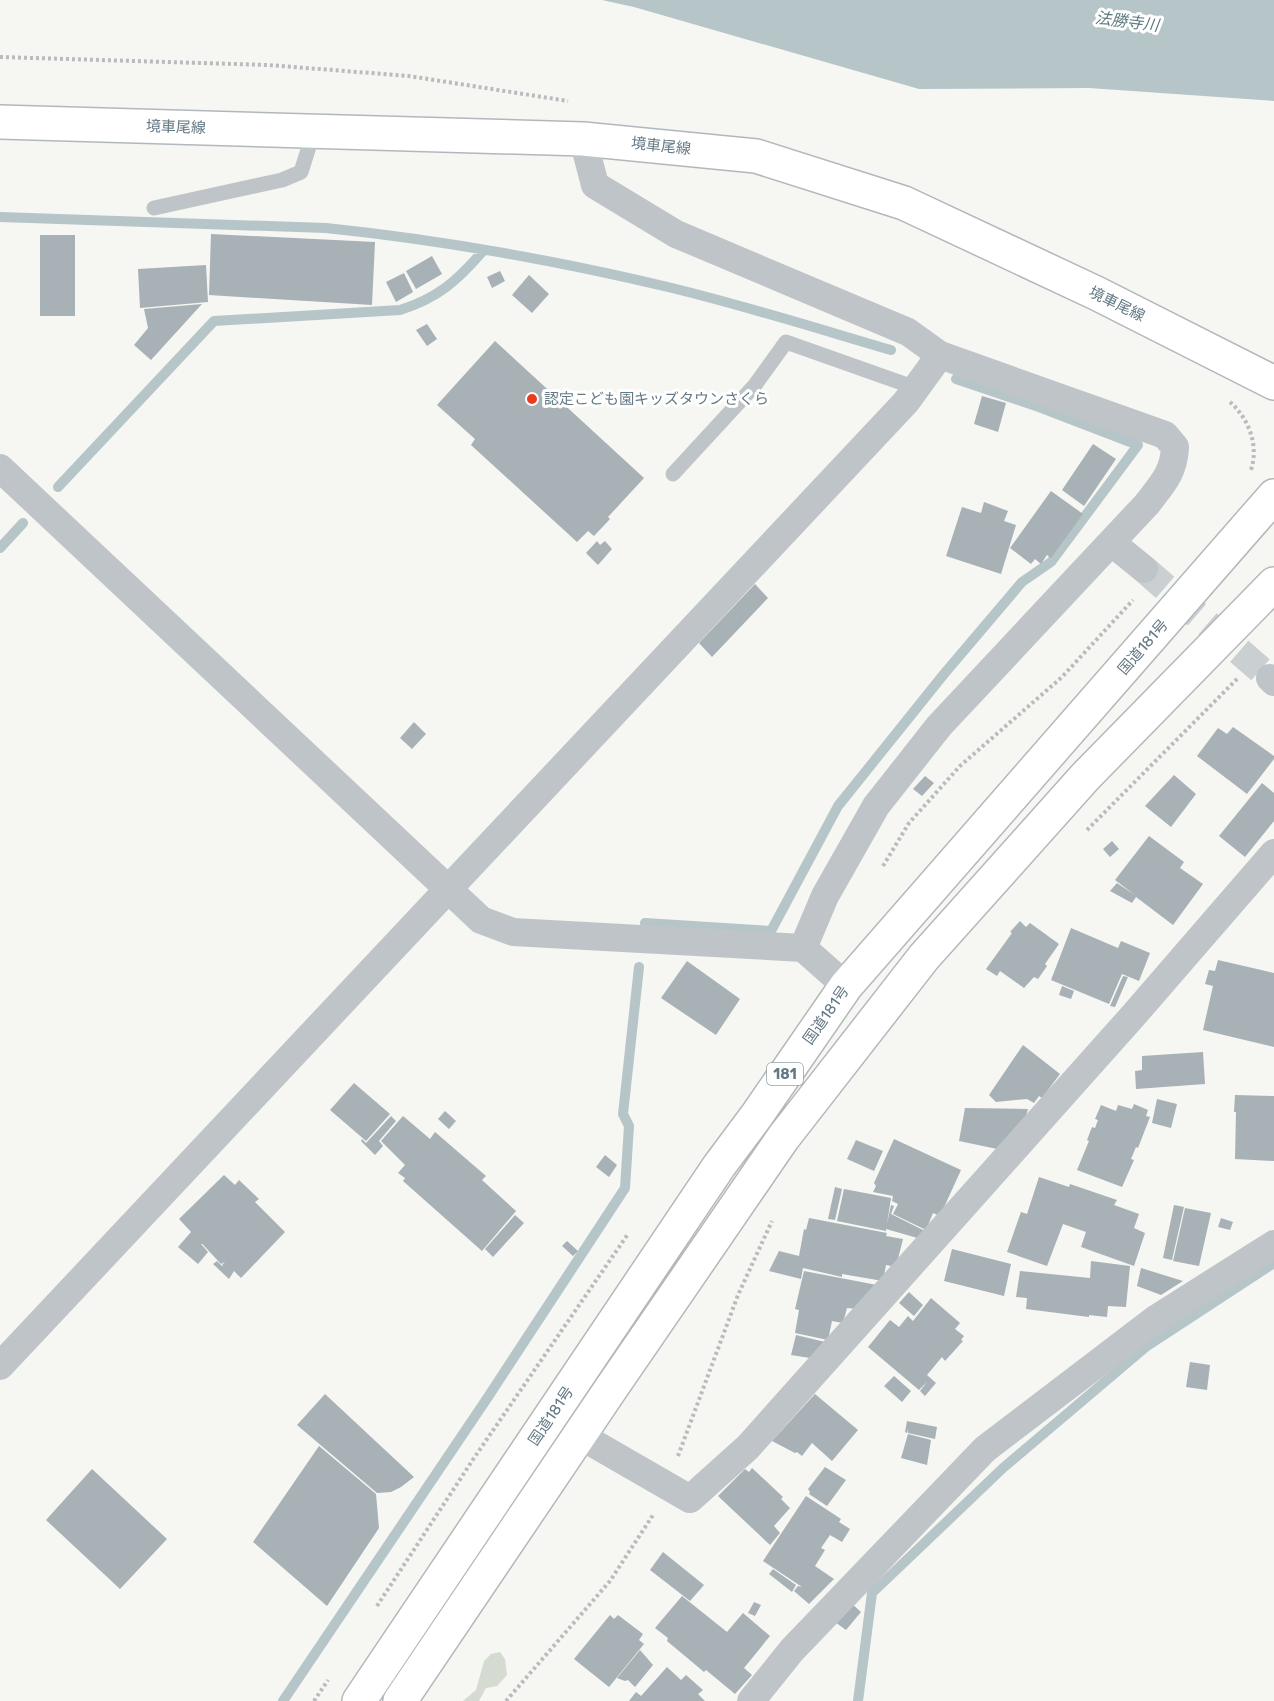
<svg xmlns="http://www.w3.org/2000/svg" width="1274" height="1701" viewBox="0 0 1274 1701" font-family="Rubik,'Noto Sans JP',sans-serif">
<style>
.green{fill:#d6dbd1}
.water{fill:#b6c5c8}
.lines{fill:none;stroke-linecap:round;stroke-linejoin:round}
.stream{stroke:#b6c5c8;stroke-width:10}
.building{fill:#a7b1b6}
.minor-tunnel{stroke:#cad0d1;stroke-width:28;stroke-dasharray:28 14;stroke-linecap:butt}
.secondary-casing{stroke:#b1b8bc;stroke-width:36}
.trunk-casing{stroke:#b4b8bb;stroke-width:36}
.path{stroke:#b8bcbe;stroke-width:4;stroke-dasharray:3 3;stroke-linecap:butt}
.service{stroke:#bec4c7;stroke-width:15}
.minor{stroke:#bec4c7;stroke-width:28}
.secondary{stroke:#fff;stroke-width:33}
.trunk{stroke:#fff;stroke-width:33}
.poi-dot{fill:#ea3c1e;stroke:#fff;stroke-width:2}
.labels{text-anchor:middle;stroke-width:6;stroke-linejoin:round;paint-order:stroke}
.shield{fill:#fff;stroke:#92a1aa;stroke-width:1.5}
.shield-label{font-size:14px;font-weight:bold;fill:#647985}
.street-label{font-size:15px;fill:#647985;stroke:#fff}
.poi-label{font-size:15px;fill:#647985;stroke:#fff;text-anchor:start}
.water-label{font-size:16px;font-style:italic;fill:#5f7b81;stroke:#fff}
</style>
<rect width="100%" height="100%" fill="#f6f6f2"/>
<path class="green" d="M500,1652L505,1659L507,1675L497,1686L486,1688L479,1701H463L476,1690L484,1661L491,1654Z"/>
<path class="water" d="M602,0H1274V101L1089,88L919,89L634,7Z"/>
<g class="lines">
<path class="stream" d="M0,217L326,228C442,240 559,261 672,288C746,306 819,329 891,350
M58,487L214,321L400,310C438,298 457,281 483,251
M0,548L23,523
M645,923L771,931L838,806L944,674L1022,582L1051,562L1138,445L1039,407L956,379
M283,1701L488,1397L625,1188L629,1126L623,1114L639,967
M858,1701L872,1593L1003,1468L1147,1346L1274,1263"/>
</g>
<path class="building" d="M211,234L375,242L372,305L209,295Z
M40,235H75V316H40Z
M432,256L442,274L416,289L406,271Z
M206,265L208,302L140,308L138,269Z
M500,271L505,281L492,288L487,277Z
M404,273L413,292L396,302L386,282Z
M529,275L549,294L532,313L512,295Z
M202,304L151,360L134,345L148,328L144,309Z
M427,324L437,339L427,346L416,330Z
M495,341L644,478L608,517L610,519L594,536L588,531L577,542L471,445L475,439L437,405Z
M982,396L1006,403L998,432L974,424Z
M1093,444L1116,459L1084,506L1062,490Z
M1051,491L1083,514L1051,558L1047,555L1041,564L1035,559L1031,564L1010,548Z
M984,502L1008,511L1004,521L1016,525L1001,574L946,556L962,507L981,513Z
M597,541L600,545L605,541L612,549L598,565L586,553Z
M755,584L768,598L712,657L699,643Z
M414,722L426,734L412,749L400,738Z
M1233,727L1274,756V759L1247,794L1197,756L1218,728L1227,734Z
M1174,775L1196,794L1171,827L1145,806Z
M925,776L934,783L922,796L913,789Z
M1262,783L1274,793V821L1245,857L1219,836Z
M1149,836L1184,862L1180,868L1203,884L1173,925L1136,897L1132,903L1110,891L1117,883L1135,895L1115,880Z
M1112,841L1119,849L1110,857L1103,849Z
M1020,921L1026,927L1030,923L1059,944L1045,964L1047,966L1038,979L1034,977L1024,988L1000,971L997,976L986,969L1012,933L1010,932Z
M1071,928L1118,948L1121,941L1150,953L1139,981L1122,974L1109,1004L1051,980Z
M1218,960L1274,973V1047L1203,1030L1213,986L1205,984L1209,970L1215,971Z
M687,961L740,999L716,1035L661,998Z
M1123,976L1128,977L1115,1007L1110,1006Z
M1062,986L1074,991L1071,999L1059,995Z
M1023,1045L1060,1074L1042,1098L1039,1096L1034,1103L1027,1099L996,1102L989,1095Z
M1203,1052L1205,1084L1136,1089L1135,1071L1142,1070V1056Z
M354,1083L390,1114L366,1141L330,1110Z
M1235,1095L1274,1096V1161L1235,1159L1236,1112H1234Z
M1157,1099L1177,1104L1171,1128L1152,1123Z
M1134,1104L1148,1110L1146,1116L1150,1117L1138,1148L1136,1147L1131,1159L1134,1160L1122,1187L1077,1170L1089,1141L1087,1140L1092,1127L1095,1128L1098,1120L1095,1119L1101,1105L1116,1111L1118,1105L1132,1109Z
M965,1108L1028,1109L1022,1130L1002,1150L959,1141Z
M445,1111L456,1121L449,1129L438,1119Z
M391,1116L396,1121L379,1141L383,1146L375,1155L361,1141L362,1139L366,1143Z
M403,1116L430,1139L435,1132L486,1176L482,1180L516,1211L482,1251L403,1181L405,1178L398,1173L405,1165L381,1141Z
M894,1139L961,1170L940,1216L933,1213L926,1230L893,1214L898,1204L892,1201L893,1196L873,1192L876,1186L874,1183Z
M856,1140L883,1151L874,1171L847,1159Z
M605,1155L617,1165L609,1177L596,1167Z
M224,1175L235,1185L239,1180L259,1199L255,1202L285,1232L241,1278L234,1271L229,1279L213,1264L217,1261L221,1265L219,1267L221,1265L224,1267L222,1265L225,1262L221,1264L179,1219Z
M1039,1177L1069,1187L1070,1184L1117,1200L1114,1205L1139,1214L1134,1228L1145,1233L1134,1266L1081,1247L1086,1232L1063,1224L1047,1266L1007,1252L1021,1212L1027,1214Z
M835,1187L842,1189L835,1220L828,1219Z
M844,1189L891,1198L887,1224L891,1205L894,1206L891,1214L923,1230L921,1239L886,1229V1231L837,1221Z
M1174,1205L1184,1207L1172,1260L1163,1258Z
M1185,1208L1211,1213L1199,1266L1173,1261Z
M515,1215L524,1223L493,1257L485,1249Z
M809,1218L887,1233L886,1236L903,1239L896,1267L886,1265L883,1281L842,1274V1277L803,1268L801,1279L769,1271L779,1251L799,1256L804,1229L806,1230Z
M1221,1218L1233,1222L1230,1230L1218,1227Z
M191,1232L203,1243L201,1244L208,1252L198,1264L178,1247Z
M567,1241L578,1251L573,1256L562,1246Z
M952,1249L1011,1264L1004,1296L944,1281Z
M1091,1261L1130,1266L1126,1307L1108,1306L1107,1317L1089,1315V1317L1026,1309L1027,1298L1016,1297L1020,1271L1090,1278Z
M1141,1268L1183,1281L1161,1295L1137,1286Z
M804,1271L877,1285L857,1309L847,1308L843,1323L832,1321L828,1340L795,1333L799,1310L795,1309Z
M909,1292L923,1305L914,1316L899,1303Z
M931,1298L960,1323L955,1329L964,1336L961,1340L963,1341L945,1361L942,1357L927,1375L936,1383L925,1396L920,1391L927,1382L919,1390L868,1347L890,1320L899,1327L908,1316L913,1321Z
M796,1335L825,1342L810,1358L791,1355Z
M1190,1362L1210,1365L1207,1390L1186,1387Z
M894,1376L911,1391L902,1402L884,1386Z
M325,1394L414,1477L401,1487L391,1492L377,1493L297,1425Z
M815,1394L858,1430L832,1461L812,1443L802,1456L797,1452L795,1453L772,1441Z
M907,1421L937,1427L935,1439L908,1433V1429L907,1433L905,1432Z
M908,1434L931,1440L927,1465L901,1458Z
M319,1446L376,1494L379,1528L327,1606L253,1542Z
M825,1467L846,1480L827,1506L809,1494L810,1492L808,1489Z
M752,1468L783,1497L781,1499L790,1508L774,1526L780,1533L770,1545L718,1496L745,1469L749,1472Z
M92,1469L167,1539L120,1589L46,1520Z
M806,1496L841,1519L839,1522L850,1529L842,1542L830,1535L821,1548L825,1550L815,1566L834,1579L809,1604L794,1591L798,1586L802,1587L763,1561Z
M663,1552L704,1585L690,1601L650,1570Z
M773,1569L796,1585L792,1592L769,1574Z
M682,1596L727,1632L743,1613L770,1636L744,1668L752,1675L735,1694L706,1670L704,1672L667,1641L668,1638L655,1628Z
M754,1602L761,1605L755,1616L748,1613Z
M851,1603L861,1612L846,1630L835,1622Z
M610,1615L614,1619L618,1615L643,1634L639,1640L644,1644L609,1687L574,1659Z
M640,1650L653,1665L635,1687L628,1680L625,1681L617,1678Z
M667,1667L681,1680L686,1675L703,1690L698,1694L705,1701H629L636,1692L641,1696Z"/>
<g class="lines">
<path class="minor-tunnel" d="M1144,569L1270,678"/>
<g class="secondary-casing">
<path id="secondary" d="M0,122L583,139L756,156L904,203L1096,293L1274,383"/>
</g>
<g class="trunk-casing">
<path id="trunk" d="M359,1701L719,1166L757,1115L846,986L1274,496
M400,1701L610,1390L783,1138L924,957L1085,777L1274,584"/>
</g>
<path class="path" d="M0,57L268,65L409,76L568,101
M1230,402C1249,419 1259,445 1251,470
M1087,830L1238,678
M883,866L909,823L960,766L1062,677L1133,600
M678,1456L738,1295L772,1221
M377,1606L474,1458L628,1234
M314,1701L328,1680
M506,1701L610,1581L653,1515"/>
<path class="service" d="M154,208L282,180L301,172L314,131
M673,474L755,385L786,342L916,388"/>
<path class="minor" d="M0,468L481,920L513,932L803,948L846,986
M1112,543L1144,569
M1270,678L1274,682
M803,948L825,896L876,806L939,726L1147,504C1162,484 1174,473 1175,447L1165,435L940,355
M0,1366L906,402L940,355L908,332L676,234L595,185L583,139
M579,1435L690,1499L748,1447L1132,1017L1274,853
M751,1701L792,1650L985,1449L1157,1318L1274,1244"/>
<use href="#secondary" class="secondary"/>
<use href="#trunk" class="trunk"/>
</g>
<circle class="poi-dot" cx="532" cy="399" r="6"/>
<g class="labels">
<rect class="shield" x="767" y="1063" width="36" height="22" rx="4.5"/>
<g class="shield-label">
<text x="785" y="1079">181</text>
</g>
<g class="street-label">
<text transform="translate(176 127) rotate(2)" y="5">境車尾線</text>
<text transform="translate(661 146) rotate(6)" y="5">境車尾線</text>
<text transform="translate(1117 304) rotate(26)" y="5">境車尾線</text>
<text transform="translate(1143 647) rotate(-49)" y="5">国道181号</text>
<text transform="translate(826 1015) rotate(-55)" y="5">国道181号</text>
<text transform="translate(551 1416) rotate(-56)" y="5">国道181号</text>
</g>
<g class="poi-label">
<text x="544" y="404">認定こども園キッズタウンさくら</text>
</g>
<g class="water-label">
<text transform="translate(1127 21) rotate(7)" y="6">法勝寺川</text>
</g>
</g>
</svg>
